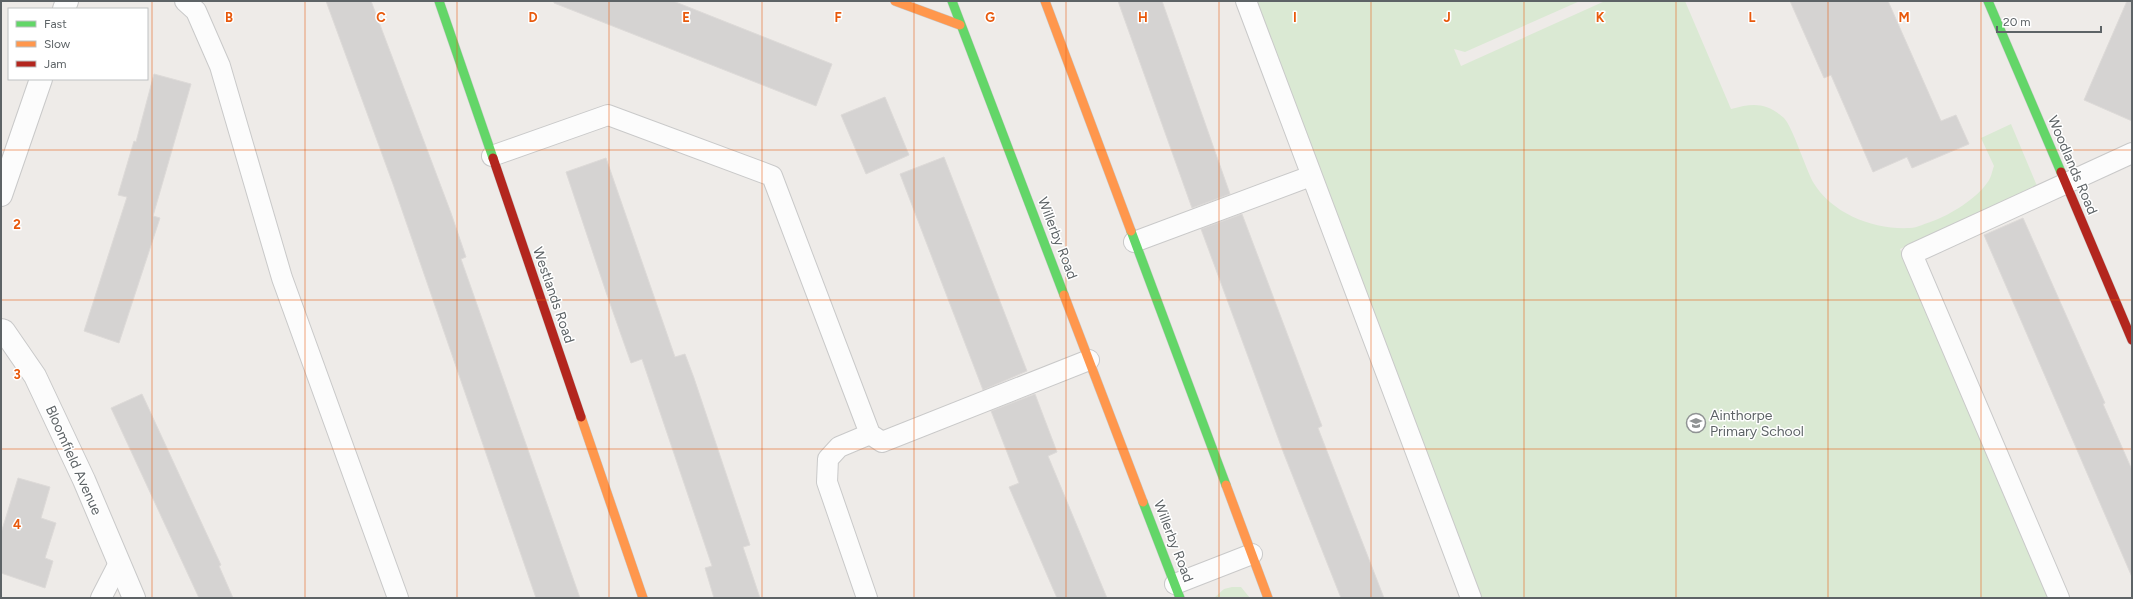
<svg xmlns="http://www.w3.org/2000/svg" width="2133" height="599" viewBox="0 0 2133 599" font-family="Figtree,sans-serif">
<style>
.green{fill:#dae9d3}
.building{fill:#d5d3d2;stroke:#dddad8}
.lines{fill:none;stroke-linecap:round;stroke-linejoin:round}
.lane-casing{stroke:#c9c9c9;stroke-width:22}
.street-casing{stroke:#c9c9c9;stroke-width:24}
.fast-casing{stroke:#c9c9c9;stroke-width:10}
.slow-casing{stroke:#c9c9c9;stroke-width:10}
.jam-casing{stroke:#c9c9c9;stroke-width:10}
.lane{stroke:#fcfcfc;stroke-width:20}
.street{stroke:#fcfcfc;stroke-width:22}
.fast{stroke:#63d668;stroke-width:9}
.slow{stroke:#ff974d;stroke-width:9}
.jam{stroke:#b3261e;stroke-width:9}
.grid{fill:none;stroke:#e8590c;stroke-width:1;stroke-opacity:0.55}
.labels{text-anchor:middle;stroke-width:3;stroke-linejoin:round;paint-order:stroke}
.street-label{font-size:14px;fill:#5d6366;stroke:#fff}
.poi-label{font-size:14px;fill:#5d6366;stroke:#fff;text-anchor:start}
.grid-label{font-size:13px;text-anchor:middle;font-weight:bold;fill:#e8590c;stroke:#fff;stroke-width:3;stroke-linejoin:round;paint-order:stroke}
</style>
<rect width="100%" height="100%" fill="#eeebe8"/>
<path class="green" d="M1257,1H1580L1465,52L1454,49L1461,66L1605,1H1685L1731,109C1753,103 1766,102 1784,118C1792,126 1806,169 1813,182C1832,214 1874,230 1910,228C1917,228 1926,223 1933,221C1950,215 1977,198 1987,183C1991,179 1992,171 1994,166L1981,138L2011,124L2037,186L1900,249L2050,598H1482Z
M1232,587H1241L1250,598H1214L1224,589Z"/>
<path class="building" d="M326,1H371L451,213L466,257L461,259L580,598H536L393,184Z
M554,1H673L832,64L816,106L554,3Z
M1118,1H1162L1230,194L1192,208Z
M1790,1H1888L1941,121L1956,115L1969,144L1912,168L1907,157L1873,172L1831,75L1824,78Z
M2127,1H2132V121L2084,100Z
M154,74L191,84L153,216L160,218L119,343L84,331L127,197L118,195L134,141L136,142Z
M885,97L909,155L866,174L841,115Z
M944,157L1027,371L983,390L900,174Z
M606,158L675,357L685,354L694,378L750,545L743,547L760,598H714L705,568L712,566L642,359L631,363L606,292L566,172Z
M1242,214L1322,426L1318,428L1384,598H1341L1284,454L1201,229Z
M2023,218L2105,403L2103,404L2132,470V577L1984,235Z
M142,394L221,565L219,566L233,598H199L111,408Z
M1035,394L1057,452L1048,456L1107,598H1057L1009,487L1019,483L991,411Z
M18,478L50,487L41,518L56,523L45,558L53,561L45,588L1,573V533Z"/>
<g class="lines">
<g class="lane-casing">
<path id="lane" d="M185,1L196,11L220,66L282,278L398,598
M1246,1L1471,598
M492,156L608,115L772,176L870,434
M1134,242L1311,176
M1175,584L1252,554
M101,598L119,563
M867,598L827,482L828,459L839,447L870,434L882,442L1089,360
M2059,598L1912,254L2132,153"/>
</g>
<g class="street-casing">
<path id="street" d="M64,9L67,1
M1,195L41,79
M1,330L4,331L35,376L84,480L134,598"/>
</g>
<g class="fast-casing">
<path id="fast" d="M439,1L493,158
M952,1L1064,295
M1988,1L2061,172
M1131,231L1226,485
M1143,502L1180,598"/>
</g>
<g class="slow-casing">
<path id="slow" d="M895,1L960,25
M1045,1L1131,231
M1064,295L1143,502
M581,417L643,598
M1226,485L1268,598"/>
</g>
<g class="jam-casing">
<path id="jam" d="M493,158L581,417
M2061,172L2132,340"/>
</g>
<use href="#lane" class="lane"/>
<use href="#street" class="street"/>
<use href="#fast" class="fast"/>
<use href="#slow" class="slow"/>
<use href="#jam" class="jam"/>
</g>
<path class="grid" d="M152,1V598M305,1V598M457,1V598M609,1V598M762,1V598M914,1V598M1066,1V598M1219,1V598M1371,1V598M1524,1V598M1676,1V598M1828,1V598M1981,1V598M1,150H2132M1,300H2132M1,449H2132"/>
<defs>
<g id="school-ring" transform="scale(1)"><circle r="9.5" fill="#fff" stroke="#909394" stroke-width="1.5"/><path d="M0-5L7-2L0 1L-7-2ZM-4 1L0 2.5L4 1V4Q0 6-4 4Z" fill="#909394"/></g>
</defs>
<g fill-rule="evenodd">
<use href="#school-ring" x="1696" y="423"/>
</g>
<g class="labels">
<g class="street-label">
<text transform="translate(2073 165) rotate(67)" y="5">Woodlands Road</text>
<text transform="translate(1058 238) rotate(69)" y="5">Willerby Road</text>
<text transform="translate(554 295) rotate(71)" y="5">Westlands Road</text>
<text transform="translate(74 460) rotate(66)" y="5">Bloomfield Avenue</text>
<text transform="translate(1174 541) rotate(69)" y="5">Willerby Road</text>
</g>
<g class="poi-label">
<text x="1710" y="420">Ainthorpe<tspan x="1710" dy="16">Primary School</tspan></text>
</g>
</g>
<g class="grid-label">
<text x="229" y="22">B</text>
<text x="381" y="22">C</text>
<text x="533" y="22">D</text>
<text x="686" y="22">E</text>
<text x="838" y="22">F</text>
<text x="990" y="22">G</text>
<text x="1143" y="22">H</text>
<text x="1295" y="22">I</text>
<text x="1447" y="22">J</text>
<text x="1600" y="22">K</text>
<text x="1752" y="22">L</text>
<text x="1904" y="22">M</text>
<text x="17" y="229">2</text>
<text x="17" y="379">3</text>
<text x="17" y="529">4</text>
</g>
<rect width="2133" height="599" fill="none" stroke="#5d6366" stroke-width="4"/>
<rect x="8" y="8" width="140" height="72" fill="#ffffff" stroke="#bec1c2"/>
<rect x="16" y="21" width="20" height="6" fill="#63d668" stroke="#bec1c2"/>
<text x="44" y="28" font-size="12" fill="#5d6366">Fast</text>
<rect x="16" y="41" width="20" height="6" fill="#ff974d" stroke="#bec1c2"/>
<text x="44" y="48" font-size="12" fill="#5d6366">Slow</text>
<rect x="16" y="61" width="20" height="6" fill="#b3261e" stroke="#bec1c2"/>
<text x="44" y="68" font-size="12" fill="#5d6366">Jam</text>
<path d="M1997 26v6h104v-6" fill="none" stroke="#5d6366" stroke-width="2"/>
<text x="2003" y="26" font-size="12" fill="#5d6366" stroke="#ffffff" stroke-width="3" paint-order="stroke">20 m</text>
</svg>
